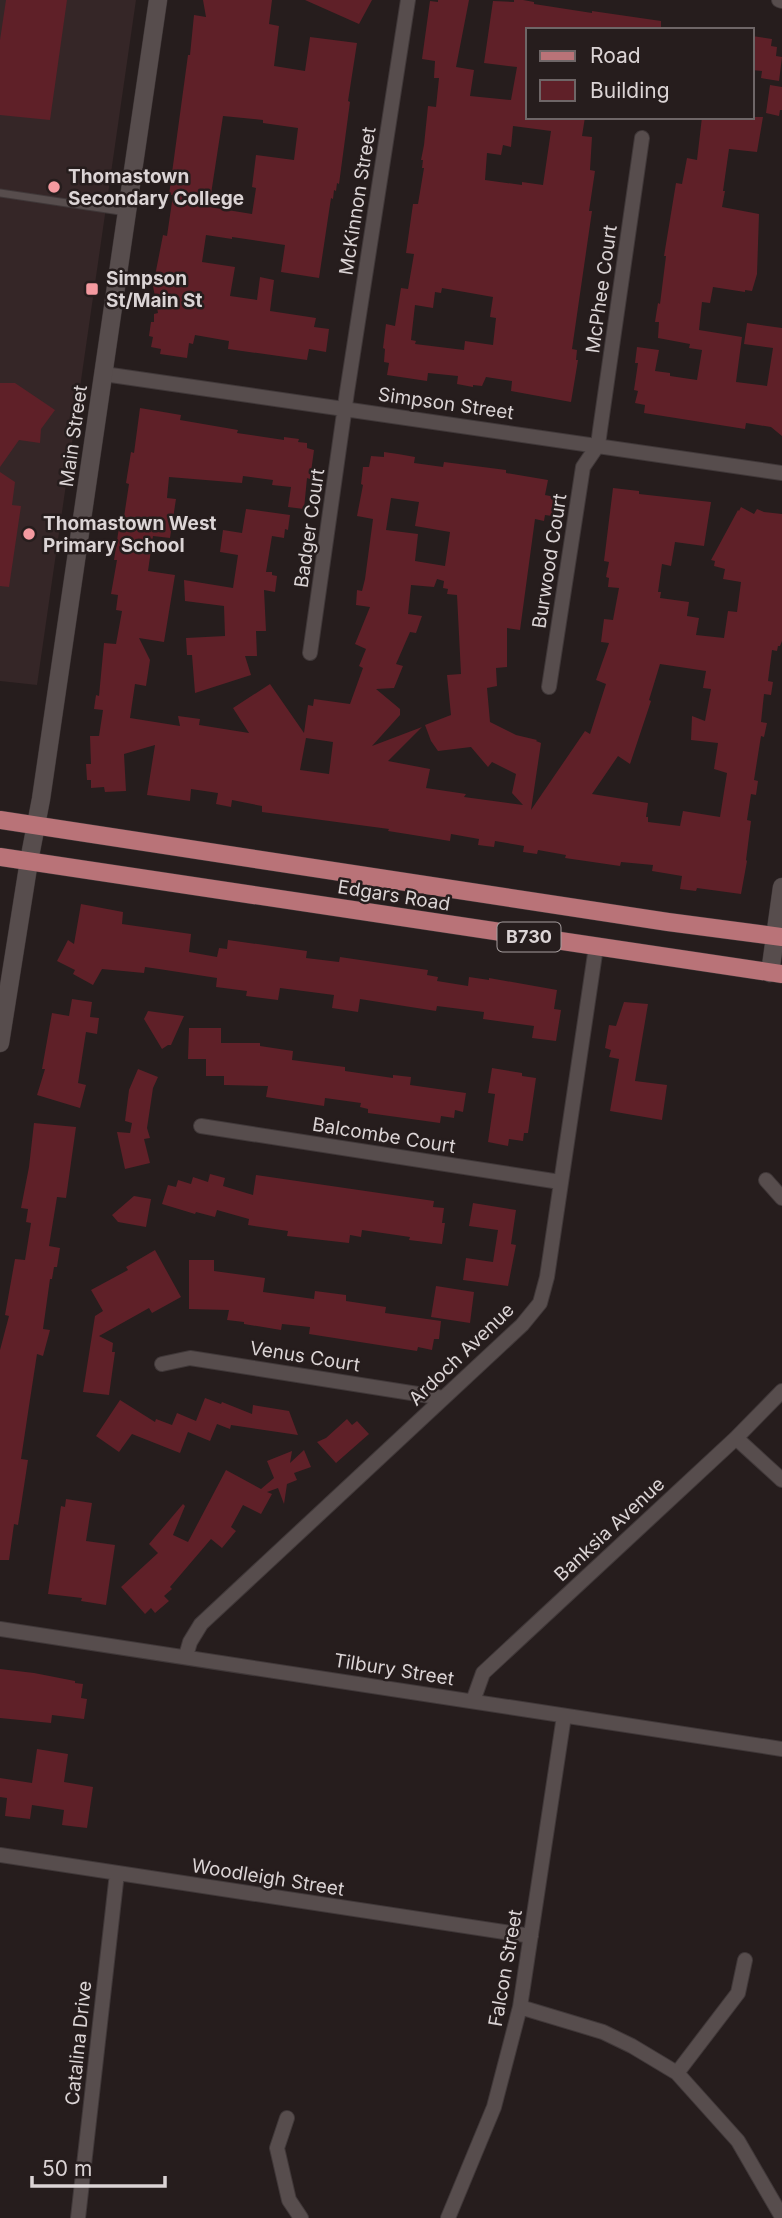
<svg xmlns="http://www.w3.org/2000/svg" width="782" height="2218" viewBox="0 0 782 2218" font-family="Inter,sans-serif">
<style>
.built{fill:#352627}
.building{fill:#5f2028;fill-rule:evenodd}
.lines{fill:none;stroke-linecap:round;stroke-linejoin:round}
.service-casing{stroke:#403839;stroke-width:9}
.minor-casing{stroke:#403839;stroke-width:16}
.tertiary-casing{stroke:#403839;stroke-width:19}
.primary-casing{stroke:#403839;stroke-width:19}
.service{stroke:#574d4d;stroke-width:7}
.minor{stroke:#574d4d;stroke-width:14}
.tertiary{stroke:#574d4d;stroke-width:18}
.primary{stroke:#b97378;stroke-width:18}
.poi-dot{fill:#f49aa0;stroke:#261d1d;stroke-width:2.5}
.labels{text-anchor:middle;stroke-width:5;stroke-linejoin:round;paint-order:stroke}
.shield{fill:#261d1d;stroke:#a59d9e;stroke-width:2}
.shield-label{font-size:18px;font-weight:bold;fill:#dbd4d5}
.poi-label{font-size:19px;font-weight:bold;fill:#dbd4d5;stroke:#261d1d;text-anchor:start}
.street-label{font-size:19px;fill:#dbd4d5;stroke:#261d1d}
</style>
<rect width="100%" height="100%" fill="#261d1d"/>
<path class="built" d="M0,0H136L37,685L0,681Z"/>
<path class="building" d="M6,0H67L50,120L0,115V40Z
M203,0H272L269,24L279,26L274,66L305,71L310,37L357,43L348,101L350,102L339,184L337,183L336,191L334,190L333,199L331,198L319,278L281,272L285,245L232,237V239L206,235L202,262L235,267L230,296L257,300L260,277L274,280L270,311L316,318L314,327L329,329L326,352L309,349L307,360L228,349L229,341L195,335L193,344L189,343L187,358L160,354L161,349L151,347L153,337L149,336L151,322H154V314L158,313L153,286L163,235L167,236L173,195H169L188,55H190L194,15L206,17ZM223,116L263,120V123L298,128L294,160L256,155L252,187L256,188L252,214L209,207Z
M305,0H372L359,24Z
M438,0H469L456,67L474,70L470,96L511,100L517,67L484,63L493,1L514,2V0H523L534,2V4L592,13V11L661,21V30H528V117H585L582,136L592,137L590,170L595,171L589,211H592L572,349L577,350L576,360H578L571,402L511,391L512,381L486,377L482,386L473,385V387L457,384L458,376L428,373L427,381L387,375L389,363L384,362L385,349L383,348L386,324L395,326L401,288L408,289L414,254L406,253L413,204H418L424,168H422L423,160H421L424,145L428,106L436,107L439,78H434L435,61L422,59L430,1L438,2ZM513,126L551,131L543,185L522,182V185L485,180L487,153L501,155L503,145L511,147ZM442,288L493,297L490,317L496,318L493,345L465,341L464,350L415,344L416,341L411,340L415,305L433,308L435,292L441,293Z
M752,36L772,39L771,46L777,47L776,56L782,57L779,81L761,78L762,71L752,70Z
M770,85L782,87V110H780L779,116L766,113Z
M702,117H763L757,152L729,149L723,191H725L722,207L759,214L757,274L752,291L745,290V292L713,287L710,303L702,302L699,330L742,337L736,382L767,386L773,348L744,344L747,323L782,328V436L771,427L746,423L745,429L644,413L645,405L635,403L638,391L634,390L638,363H635L637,347L659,350L655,371L670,373V376L697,380L702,350L689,348L690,344L658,338L659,322H655L658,303L660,304L666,256H664L676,183L682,184L687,158L697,160Z
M0,383H15L55,410L41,429L40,443L19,440L0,467Z
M140,408L181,415L180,420L238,430L237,433L284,440V437L299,439L298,442L307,443V448L314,450L310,479L307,478L304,509L288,507L291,487L272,485L273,480L243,476L242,483L169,477L167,498L176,499L170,538L153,536L148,571L175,575L164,642L139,638L150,660L146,686L135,684L130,718L180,726L178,716L200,719L199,725L249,733L233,708L270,684L304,733L308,705L313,706L314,699L350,704L363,668L359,666L366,649L355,644L370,607L356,605L357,590L362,591L365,579L373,519L357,516L363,485L361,484L363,467H369L371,456L384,457V452L398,454L415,457L414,463L443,467L444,462L506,470V473L548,480L545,495L555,497L552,516L545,515L544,521L535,519L520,630L507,628V667L496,668L497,686L487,688L490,722L516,735L537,740L536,741L541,743L531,810L585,731L590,734L606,684L596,680L609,643L601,642L604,619L613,620L619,588L608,587L609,578L606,577L609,562L604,561L613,488L639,491V494L711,502L704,546L675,542L671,566L662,564L658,592H661L660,598L689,602L687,616L699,618L696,635L724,638L728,611L737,612L741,582L723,579L725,569L714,566L715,561L711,560L738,510L739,511L741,507L754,514L757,509L764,512L782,514V641L780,646H778L777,651L772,650L768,681L773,682L771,695L764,694L761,722L767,723L764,737L761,736L754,780L758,781L756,795L751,794L747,820L751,821L746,860L747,861L741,894L697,888L696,891L680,889L682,876L652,871L653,865L621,862L620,866L565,858L566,855L538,850L537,854L523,852L524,846L495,841L494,847L478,845L479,839L451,834L450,841L407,834L388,831L389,829L262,812V806L232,800L231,807L216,804L218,793L191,789L190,801L147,795L155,745L124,754L126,791L105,792L104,787L91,788V780H87L86,764H91L90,736H99L103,710L94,709L96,695L99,696L104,643L116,644L122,611L116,610L118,595L111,594L117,560H114L118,534L121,516L124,517L129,484L126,483L131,452L134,453ZM391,498L419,502L415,526L450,532L445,566L415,561L418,534L386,530ZM437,579L444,581L443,588L448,589L447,594L457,595L461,674L447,675L451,715L425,725L431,741L438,751L471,747L488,767L492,762L516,774L512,793L523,805L464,797L466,794L426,788L430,769L388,761L422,727L372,746L400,715V709L376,689L394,688L403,666L396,664L410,632L416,633L422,616L408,614L411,585L434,587ZM660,664L706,671L703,688L711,689L705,721L692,716L691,740L718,743L714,769L727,773L720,817L683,811L680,826L648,822V817H646L648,803L592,794L618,756L630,764L651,701L649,700ZM306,738L333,742L329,774L300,770Z
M0,472L15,482L12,505L21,506L9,587L0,586Z
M246,509L290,515L288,530L285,529L284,538L272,536L266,572H272V575L277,576L275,592L264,590L266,631H256L257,656H245L251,675L195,693L192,655H187L186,638L225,636L224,606L185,601L184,580L233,588L238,555L220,552L223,530L242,533Z
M81,904L123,912L122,924L191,934L189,952L217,957L219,948L227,949L228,940L307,951L306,958L339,962L340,957L428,970L427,975L438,977L437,981L468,986L469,977L489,980V978L557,990L554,1009L561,1010L556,1041L532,1038L534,1026L483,1019L484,1012L437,1006L436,1011L360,999L358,1012L332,1008L334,995L280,988L278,1000L246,996L247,991L216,987L217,978L159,969L145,967L144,973L102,969L93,985L73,974L75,970L57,961L68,940L74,944Z
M72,999L92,1002L90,1017L99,1018L97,1034L86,1032L78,1083L86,1085L80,1108L37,1095L45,1069H42L52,1013L69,1016Z
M624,1002L648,1004L635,1081L667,1085L662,1120L610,1111L619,1059L609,1057L611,1050L605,1048L609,1025L616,1026Z
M148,1011L184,1016L171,1045H168L162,1049L144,1019Z
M189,1028H221V1043H260V1046L293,1051L292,1060L345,1067V1071L393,1078V1075L411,1077L410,1085L466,1093L463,1112L455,1110L454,1118L441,1116L440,1123L368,1113V1109L360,1107L361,1103L325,1098L324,1106L266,1097L268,1086L224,1085V1076H206V1059H188Z
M492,1068L522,1073V1076L536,1078L528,1133H524L523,1141L509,1139L508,1146L488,1142L495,1094L488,1093Z
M138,1069L158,1077L153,1088L147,1128L150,1138L144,1139L150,1163L125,1169L117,1132L130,1133L132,1123L125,1121L129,1090Z
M34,1123L76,1127L66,1198L57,1197L49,1246L60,1248L57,1267H54L52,1279H50L43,1329L50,1330L43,1356L37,1354L29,1406L21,1459L28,1460L18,1525L14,1524L9,1560H0V1350L9,1316L5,1315L15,1259L25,1260L31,1223L26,1222L28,1209L21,1208L29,1167Z
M210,1174L225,1178L223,1186L253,1195L256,1175L434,1201L433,1207L444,1208L442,1223H445L442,1244L409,1240L410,1237L362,1230L361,1237L350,1235L349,1243L287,1236L288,1231L248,1225L249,1219L217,1210L215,1217L196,1212L195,1214L162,1204L168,1185L176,1187L178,1180L191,1184L193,1177L208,1182Z
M134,1196L151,1199L146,1227L118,1222L112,1215Z
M473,1203L516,1210L511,1244L516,1245L508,1286L463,1280L466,1258L493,1262L498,1230L469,1226Z
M155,1250L181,1297L152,1313L149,1308L99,1336L113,1343L112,1352H115L109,1395L83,1392L95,1316L103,1311L91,1290L128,1270L126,1267Z
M189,1260H214V1271L265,1278L263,1292L314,1299L315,1291L346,1295V1301L386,1307L385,1313L441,1321L439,1339H434L432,1350L418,1347L417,1351L309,1334L310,1327L282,1324L281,1330L244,1324V1322L227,1320L229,1310L189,1309Z
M436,1286L474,1292L470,1323L431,1317Z
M205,1398L221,1404L222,1402L252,1414L253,1405L289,1411L298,1435L231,1425L230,1429L217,1424L210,1441L188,1432L180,1453L132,1434L119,1452L96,1436L120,1400L155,1422L156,1419L172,1425L177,1413L196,1421Z
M347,1419L352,1425L357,1421L369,1434L336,1463L317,1442L326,1438Z
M304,1450L311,1467L294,1473L297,1480L287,1484L284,1504L278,1488L267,1492L272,1494L261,1514L243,1505L231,1527L236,1531L222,1548L211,1539L170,1587L172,1589L164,1596L169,1601L155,1613L151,1608L145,1614L121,1587L158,1553L149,1544L183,1504L185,1506L173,1535L188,1542L226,1470L261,1489L274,1478L267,1461L292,1451L290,1463Z
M66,1499L92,1503L86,1541L115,1545L106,1605L81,1601L82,1598L48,1594L61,1506L65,1507Z
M0,1669L34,1673L75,1681V1683L83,1684L81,1698L87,1699L84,1719L52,1715L51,1723L0,1718Z
M37,1749L68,1754L64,1782L93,1787L87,1828L62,1825L64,1810L32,1805L30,1819L5,1816L7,1798L0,1797V1778L32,1783Z"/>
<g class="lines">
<g class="service-casing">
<path id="service" d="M0,193L127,212"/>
</g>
<g class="minor-casing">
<path id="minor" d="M779,0L782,1
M104,374L782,473
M310,653L347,392L408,0
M549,687L583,467L598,445L600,430L642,138
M201,1126L560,1182
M766,1180L782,1198
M162,1364L190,1358L443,1398
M736,1438L782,1480
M0,1629L782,1749
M186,1656L190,1642L201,1624L522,1325L540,1303L547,1277L596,947
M473,1701L483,1673L736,1438L782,1391
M0,1855L531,1936
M520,2007L603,2032L632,2046L677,2073L738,2141L782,2217
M677,2073L738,1993L745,1960
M287,2118L277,2148L289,2200L301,2218
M78,2218L117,1873
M448,2218L494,2107L520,2007L564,1716"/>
</g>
<g class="tertiary-casing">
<path id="tertiary" d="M770,973L782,887
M0,1043L29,861L41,799L158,0"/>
</g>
<g class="primary-casing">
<path id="primary" d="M0,820L668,922L782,937
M0,857L782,974"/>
</g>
<use href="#service" class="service"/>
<use href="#minor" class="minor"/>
<use href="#tertiary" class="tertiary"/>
<use href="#primary" class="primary"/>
</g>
<g class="poi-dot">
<circle cx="54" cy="187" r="7"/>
<rect x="85" y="282" width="14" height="14" rx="3.5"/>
<circle cx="29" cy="534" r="7"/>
</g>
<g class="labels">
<rect class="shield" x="497.5" y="922.5" width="63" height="29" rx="5"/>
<g class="shield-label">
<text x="529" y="943">B730</text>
</g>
<g class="poi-label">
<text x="68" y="183">Thomastown<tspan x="68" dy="22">Secondary College</tspan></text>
<text x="106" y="285">Simpson<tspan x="106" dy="22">St/Main St</tspan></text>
<text x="43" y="530">Thomastown West<tspan x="43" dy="22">Primary School</tspan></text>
</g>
<g class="street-label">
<text transform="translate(357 201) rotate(-81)" y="7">McKinnon Street</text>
<text transform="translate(601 289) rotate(-82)" y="7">McPhee Court</text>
<text transform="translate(446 403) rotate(8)" y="7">Simpson Street</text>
<text transform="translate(73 436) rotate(-82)" y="7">Main Street</text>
<text transform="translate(309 528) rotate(-82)" y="7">Badger Court</text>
<text transform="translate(549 561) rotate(-81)" y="7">Burwood Court</text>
<text transform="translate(394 895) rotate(9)" y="7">Edgars Road</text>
<text transform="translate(384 1135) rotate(9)" y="7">Balcombe Court</text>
<text transform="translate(461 1354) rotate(-44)" y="7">Ardoch Avenue</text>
<text transform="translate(305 1356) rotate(9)" y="7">Venus Court</text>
<text transform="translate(609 1529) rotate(-43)" y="7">Banksia Avenue</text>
<text transform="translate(394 1669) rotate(9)" y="7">Tilbury Street</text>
<text transform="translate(268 1877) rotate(9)" y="7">Woodleigh Street</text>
<text transform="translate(505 1968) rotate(-80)" y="7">Falcon Street</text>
<text transform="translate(78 2043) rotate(-84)" y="7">Catalina Drive</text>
</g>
</g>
<rect x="526" y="28" width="228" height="91" fill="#261d1d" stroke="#6e6667" stroke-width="2"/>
<rect x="540" y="51" width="35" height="10" fill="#b97378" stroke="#6e6667" stroke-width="2"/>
<text x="590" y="63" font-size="21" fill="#dbd4d5">Road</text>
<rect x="540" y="80" width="35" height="21" fill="#5f2028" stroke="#6e6667" stroke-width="2"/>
<text x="590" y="98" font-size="21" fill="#dbd4d5">Building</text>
<path d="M32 2176v10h133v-10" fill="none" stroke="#dbd4d5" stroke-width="3.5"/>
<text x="42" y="2176" font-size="21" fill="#dbd4d5" stroke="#261d1d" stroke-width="5" paint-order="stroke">50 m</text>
</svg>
